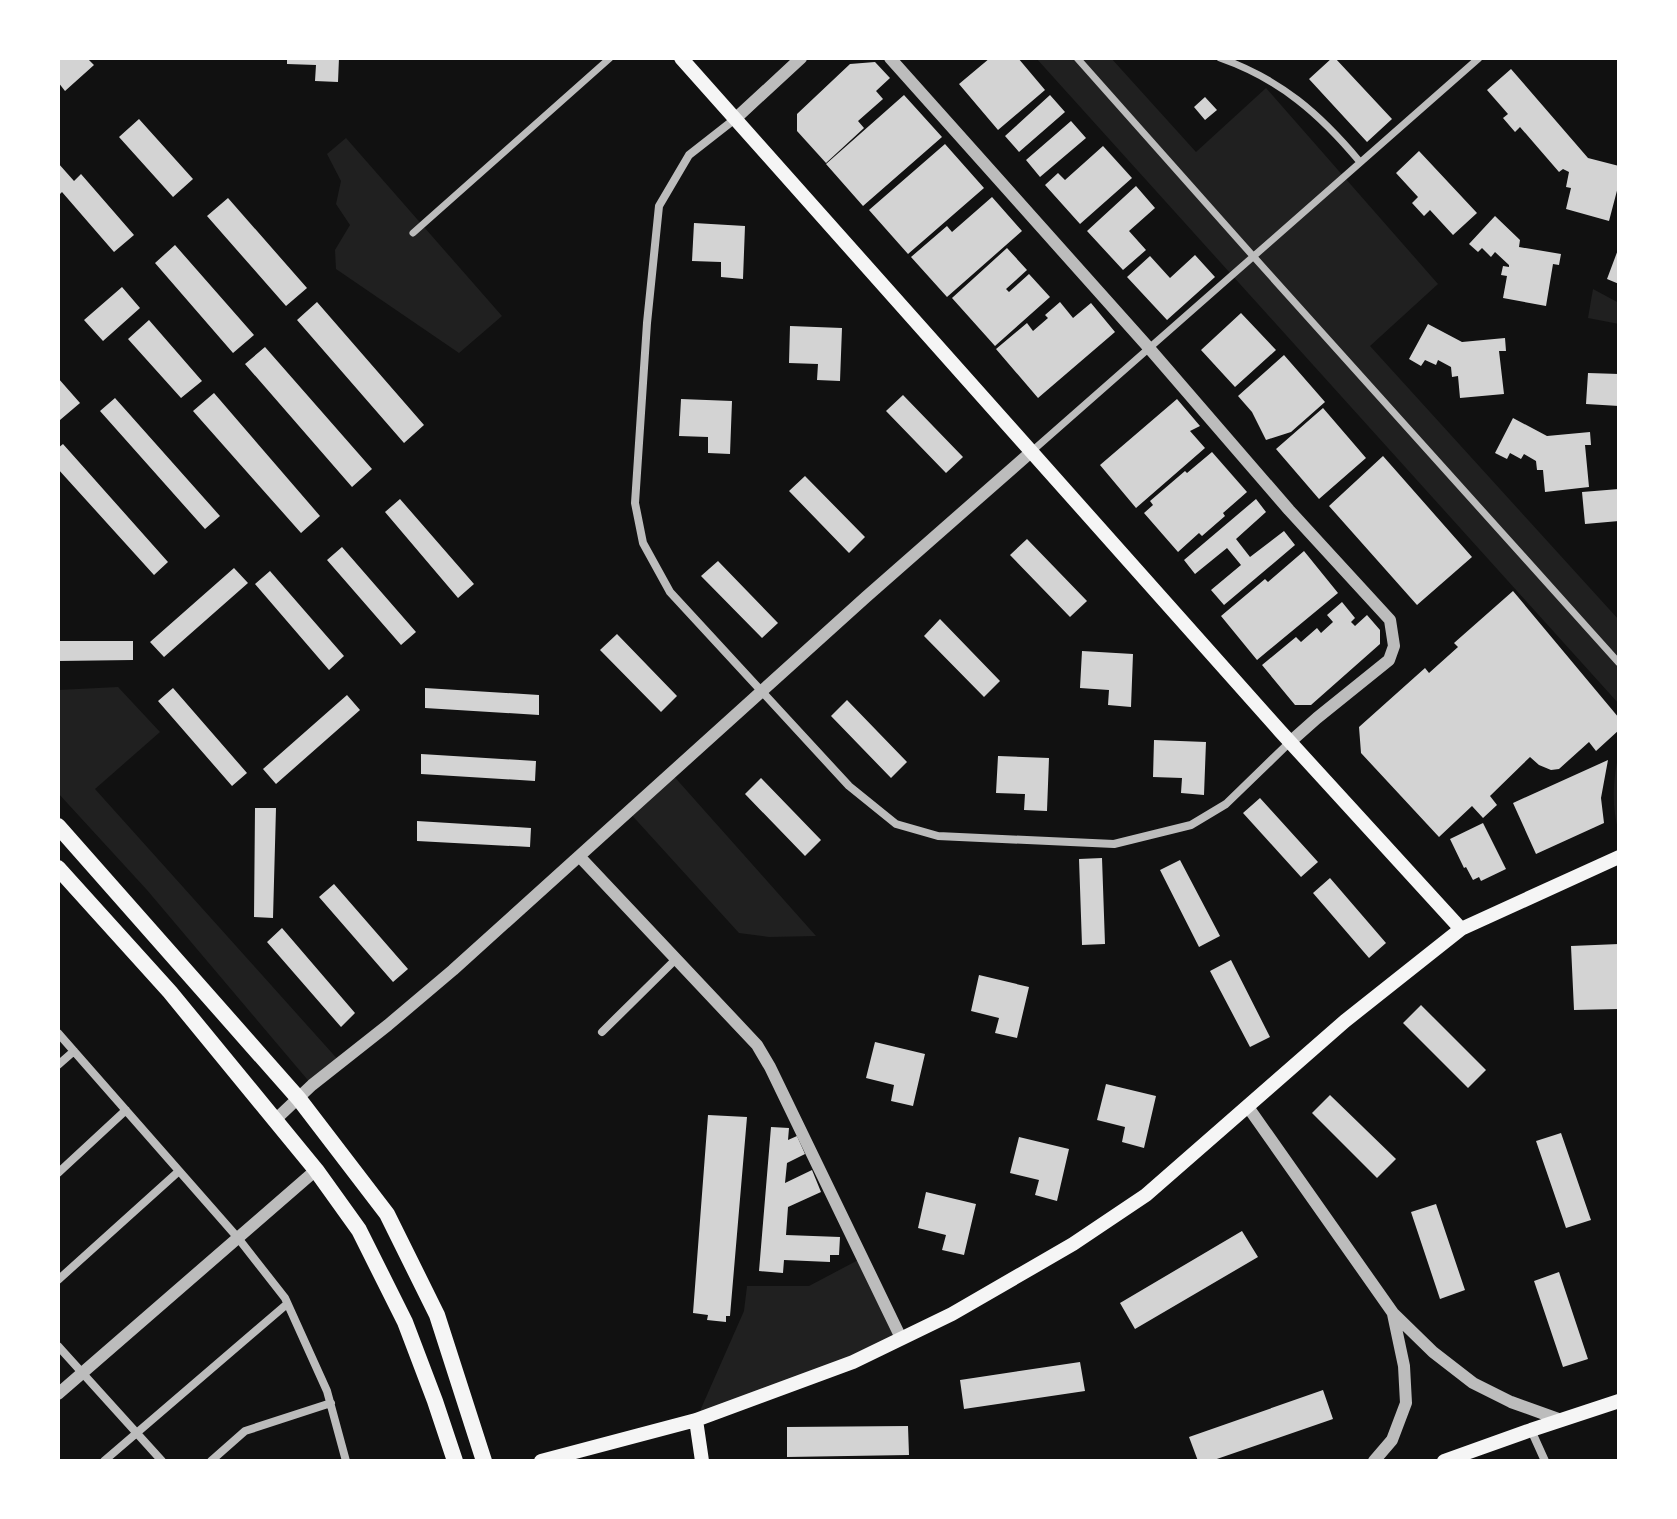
<svg xmlns="http://www.w3.org/2000/svg" width="1677" height="1519" viewBox="0 0 1677 1519" font-family="'Noto Serif',serif">
<style>
.green{fill:#202020}
.building{fill:#d3d3d3}
.lines{fill:none;stroke-linecap:round;stroke-linejoin:round}
.pedestrian{stroke:#bcbcbc;stroke-width:7}
.minor{stroke:#bcbcbc;stroke-width:8}
.tertiary{stroke:#bcbcbc;stroke-width:12}
.secondary{stroke:#f5f5f5;stroke-width:14}
.primary{stroke:#f5f5f5;stroke-width:16}
</style>
<rect width="100%" height="100%" fill="#111"/>
<path class="green" d="M1036,58H1111L1196,152L1266,88L1438,284L1370,346L1619,620V704Z
M346,138L502,316L459,353L336,269L335,250L350,225L336,204L341,181L327,154Z
M1593,289L1619,303V324L1588,318Z
M118,687L160,732L95,789L341,1063L312,1085L147,890L58,793V690Z
M1619,753V832C1611,807 1613,778 1619,753Z
M671,773L816,936L769,937L739,933L628,811Z
M862,1258L901,1338L696,1420L744,1311L747,1286H809Z"/>
<path class="building" d="M58,58H87L94,65L65,91L58,82Z
M287,58H339L338,82L315,81L316,65L287,64Z
M990,58H1018L1045,90L998,130L959,84Z
M1332,58H1335L1392,119L1367,142L1309,79Z
M875,62L890,78L876,91L883,99L858,121L864,128L826,163L797,131V114L850,64Z
M1511,69L1588,158L1619,166V183L1609,221L1566,209L1571,188L1566,187L1569,172L1563,169L1559,172L1520,127L1515,132L1503,118L1508,114L1487,90Z
M904,95L942,137L863,206L826,164Z
M1050,95L1065,112L1019,152L1005,136Z
M1205,97L1217,110L1205,120L1194,107Z
M139,119L193,179L173,197L119,137Z
M1071,121L1086,138L1040,177L1026,160Z
M945,144L984,188L908,254L869,210Z
M1103,146L1132,178L1080,224L1045,185L1058,173L1065,180Z
M1419,151L1477,213L1453,235L1430,210L1424,216L1412,203L1418,197L1396,173Z
M58,163L74,181L81,174L134,235L114,252L62,192L58,196Z
M1136,186L1155,208L1129,231L1146,250L1123,270L1087,231Z
M992,197L1022,231L947,297L911,257L947,226L952,232Z
M228,198L307,288L286,306L207,216Z
M1495,216L1520,240L1519,247L1561,254L1559,265L1553,264L1546,306L1503,298L1507,276L1501,275L1503,266L1509,267V265L1495,252L1491,257L1482,248L1478,252L1469,244Z
M694,223L745,226L743,279L721,277V262L692,261Z
M175,245L254,335L233,353L155,263Z
M1619,247V284L1607,279Z
M1007,248L1027,270L1006,289L1009,292L1029,274L1050,297L995,346L952,298Z
M1195,255L1215,277L1167,320L1127,277L1150,256L1170,278Z
M122,287L140,308L103,341L84,320Z
M317,302L424,425L404,443L297,320Z
M1060,302L1073,318L1091,303L1115,332L1038,398L996,349L1027,323L1033,331L1048,318L1045,315Z
M1241,313L1276,350L1235,387L1201,350Z
M149,320L202,381L181,398L128,339Z
M1428,324L1462,342L1505,338L1506,351H1499L1504,394L1460,398L1458,376L1452,377L1451,367L1438,360L1436,365L1425,360L1421,366L1409,359Z
M790,326L842,328L840,381L817,380L818,364L789,363Z
M265,347L372,469L352,487L245,364Z
M1284,355L1325,402L1291,432L1266,440L1252,412L1238,396Z
M1588,373L1619,374V406L1586,404Z
M58,378L80,403L60,420L58,418Z
M214,393L320,516L301,533L193,411Z
M903,395L963,457L946,473L886,411Z
M115,398L220,516L205,529L100,411Z
M681,399L732,401L730,454L708,453V437L679,436Z
M1177,399L1200,426L1190,431L1205,448L1136,508L1100,465Z
M1323,408L1366,458L1319,499L1276,449Z
M1513,418L1547,436L1590,432L1591,445H1585L1589,487L1545,492L1543,470H1537L1536,461L1524,454L1521,459L1510,453L1507,459L1495,453Z
M63,444L168,562L154,575L58,469V448Z
M1212,452L1247,492L1223,513L1225,516L1202,536L1199,533L1178,552L1144,513L1153,505L1150,501L1185,471L1187,473Z
M1383,456L1472,557L1417,605L1329,506Z
M805,476L865,537L849,553L789,491Z
M1619,489V521L1585,524L1582,492Z
M400,499L474,584L458,598L385,512Z
M1256,499L1266,512L1236,539L1250,557L1284,531L1295,545L1224,605L1211,590L1241,565L1227,548L1195,574L1184,560Z
M1027,539L1087,601L1070,617L1010,555Z
M342,547L416,632L401,645L327,560Z
M1304,551L1338,593L1257,660L1221,616L1265,579L1268,582Z
M718,561L778,623L762,638L701,576Z
M234,568L248,583L164,657L150,642Z
M270,571L344,656L329,670L255,584Z
M1513,591L1619,718V730L1596,751L1589,742L1559,769L1551,770L1539,765L1530,757L1490,796L1497,805L1483,818L1472,806L1439,837L1361,753L1359,727L1425,668L1429,673L1458,647L1454,643Z
M1342,602L1355,618L1351,622L1355,626L1367,615L1380,630V644L1311,705H1295L1262,665L1296,637L1301,642L1317,628L1321,633L1333,622L1327,615Z
M940,619L1000,681L984,697L924,636Z
M617,634L677,696L661,712L600,650Z
M58,641H133V660L58,661Z
M1082,651L1133,654L1131,707L1108,705L1109,690L1080,688Z
M173,688L247,773L232,786L158,701Z
M425,688L539,695V715L425,708Z
M347,695L360,710L276,784L263,769Z
M847,700L907,762L891,778L831,716Z
M1154,740L1206,742L1204,795L1181,793L1182,778L1153,777Z
M421,754L536,761L535,781L421,774Z
M998,756L1049,758L1047,811L1024,810L1025,794L996,793Z
M1608,760L1601,798L1604,823L1536,854L1513,803Z
M761,778L821,840L805,856L745,794Z
M1260,798L1318,862L1301,877L1243,813Z
M255,808H276L273,918L254,917Z
M417,821L531,828L530,847L417,841Z
M1483,823L1506,869L1481,881L1479,877L1473,880L1466,867L1464,868L1450,839Z
M1102,858L1105,944L1082,945L1079,859Z
M1180,860L1220,936L1199,947L1160,870Z
M1330,878L1386,943L1369,958L1313,893Z
M334,884L408,969L393,982L319,897Z
M282,928L355,1013L341,1027L267,942Z
M1619,944V1009L1574,1010L1571,946Z
M1231,960L1270,1037L1250,1047L1210,971Z
M979,975L1029,987L1017,1038L995,1033L999,1018L971,1011Z
M1421,1005L1486,1070L1468,1088L1403,1023Z
M875,1042L925,1054L913,1106L891,1101L894,1085L866,1078Z
M1106,1084L1156,1096L1144,1148L1122,1142L1125,1127L1097,1120Z
M1330,1095L1396,1159L1377,1178L1312,1113Z
M708,1115L747,1117L730,1316H726V1322L707,1320L708,1315L693,1313Z
M771,1127L789,1128L788,1140L797,1136L805,1154L787,1163L785,1183L812,1170L821,1192L788,1207L786,1235L840,1237L839,1255H830V1262L784,1260L783,1273L759,1271Z
M1561,1133L1591,1220L1566,1228L1536,1141Z
M1019,1137L1069,1149L1057,1201L1035,1195L1039,1180L1010,1173Z
M926,1192L976,1204L964,1255L942,1250L946,1235L918,1228Z
M1436,1204L1465,1290L1440,1299L1411,1212Z
M1242,1231L1258,1257L1135,1329L1120,1303Z
M1559,1272L1588,1359L1563,1367L1534,1281Z
M1080,1362L1085,1391L964,1409L960,1380Z
M1323,1390L1333,1419L1211,1461H1198L1189,1437Z
M908,1426L909,1455L787,1457V1427Z"/>
<g class="lines">
<path class="pedestrian" d="M1077,58L1253,256L1619,663
M1220,58C1280,79 1320,114 1360,162
M413,233L610,58
M1031,452L1479,58"/>
<path class="minor" d="M735,119L689,155L659,206L647,323L635,503L643,543L670,592L849,786L896,824L938,836L1114,844L1191,825L1226,804L1290,742
M602,1032L676,959
M58,1033L238,1238L285,1298L327,1391L346,1461
M58,1065L74,1051
M58,1173L126,1110
M58,1280L179,1171
M58,1346L162,1461
M1531,1430L1545,1461
M104,1461L287,1304
M211,1461L245,1431L331,1403"/>
<path class="tertiary" d="M890,58L1149,348L1289,510L1390,620L1394,646L1389,660L1317,718L1290,742
M735,119L801,58
M579,856L757,1045L770,1067L901,1338
M1248,1107L1393,1313L1433,1352L1473,1383L1511,1402L1561,1420
M275,1120L312,1085L388,1025L453,970L866,597L1031,452
M58,1394L316,1170
M1374,1461L1392,1440L1406,1403L1404,1366L1393,1314"/>
<path class="secondary" d="M681,58L1280,731L1461,929
M696,1420L702,1461
M541,1461L696,1420L853,1362L952,1314L1073,1244L1146,1195L1345,1021L1461,929L1619,857
M1444,1461L1531,1430L1619,1401"/>
<path class="primary" d="M58,826L299,1099L387,1214L437,1315L484,1461
M58,868L170,992L316,1170L359,1230L405,1322L435,1401L455,1461"/>
</g>
<rect width="1677" height="1519" fill="none" stroke="#ffffff" stroke-width="120"/>
</svg>
